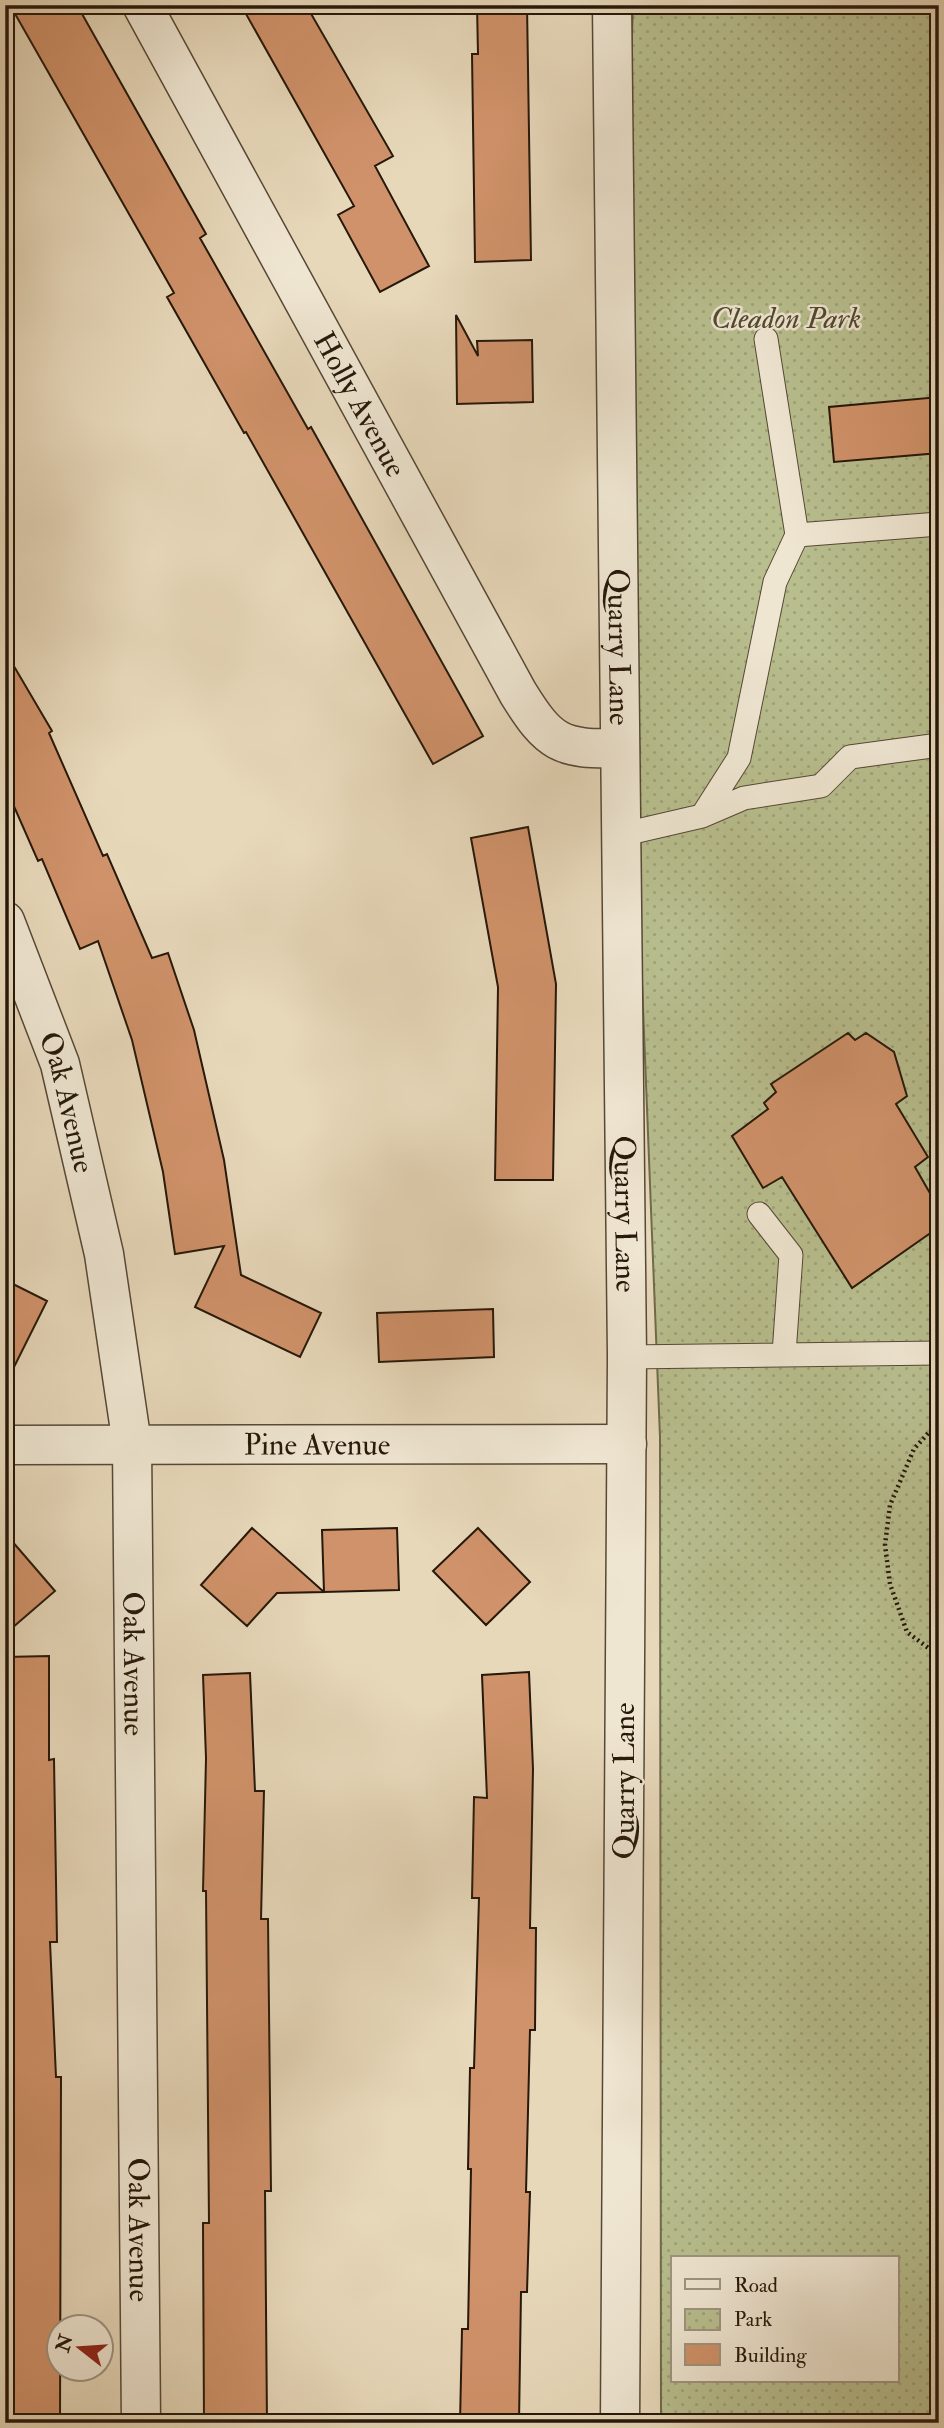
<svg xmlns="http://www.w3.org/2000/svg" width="944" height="2428" viewBox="0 0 944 2428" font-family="'IM FELL Double Pica',serif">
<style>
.park{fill:url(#park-dots);stroke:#6f6b4c;stroke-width:2;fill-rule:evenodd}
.building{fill:#d0926a;stroke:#26180a;stroke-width:2}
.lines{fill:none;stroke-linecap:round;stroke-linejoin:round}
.lane-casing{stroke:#564836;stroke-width:25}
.street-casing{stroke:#564836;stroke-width:41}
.path{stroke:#26180a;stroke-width:4.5;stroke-dasharray:2 3.5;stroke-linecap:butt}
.lane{stroke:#efe6d2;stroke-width:23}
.street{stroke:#efe6d2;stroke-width:38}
.labels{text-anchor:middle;stroke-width:5;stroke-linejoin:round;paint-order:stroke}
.park-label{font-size:30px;font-style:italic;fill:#524a32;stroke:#efe6d2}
.street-label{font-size:30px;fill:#26180a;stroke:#efe6d2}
</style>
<defs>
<pattern id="park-dots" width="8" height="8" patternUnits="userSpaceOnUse" patternTransform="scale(1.75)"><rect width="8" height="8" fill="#b8be8e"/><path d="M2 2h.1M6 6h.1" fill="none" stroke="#9ea379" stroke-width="1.8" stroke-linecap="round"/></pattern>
</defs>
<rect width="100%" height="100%" fill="#e7d8ba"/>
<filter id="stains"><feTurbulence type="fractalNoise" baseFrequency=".00286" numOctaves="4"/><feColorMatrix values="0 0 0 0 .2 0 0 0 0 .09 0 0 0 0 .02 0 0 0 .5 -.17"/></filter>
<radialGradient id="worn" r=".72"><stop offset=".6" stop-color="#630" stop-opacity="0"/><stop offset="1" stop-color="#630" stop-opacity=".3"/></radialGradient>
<path class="park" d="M633,5H939V2423H661L660,1437L638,881L631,65ZM673,2258H897V2381H673Z"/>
<path class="building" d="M10,5H77L206,234L200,238L308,429L311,427L483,736L433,764L246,432L244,433L167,297L174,293Z
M241,5H306L393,156L375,166L429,266L380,292L338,215L354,206Z
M477,5H527L531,260L475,262L472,54H478Z
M456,315L478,356L477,341L532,340L533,402L457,404Z
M939,397V453L834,462L829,407Z
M5,651L52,731L49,733L103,856L107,854L152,958L168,953L194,1030L224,1160L241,1275L321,1313L300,1357L195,1307L224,1246L175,1254L163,1172L132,1040L98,941L80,949L42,859L38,861L5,786Z
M528,827L556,984L553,1180H495L498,987L471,838Z
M848,1033L855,1040L866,1033L894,1052L907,1096L896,1104L928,1157L915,1167L939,1209V1227L852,1288L782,1177L763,1188L732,1136L768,1109L764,1103L776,1092L771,1084Z
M5,1280L47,1301L5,1385Z
M493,1309L494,1357L379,1362L377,1313Z
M252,1528L324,1592L277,1593L247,1626L201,1585Z
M397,1528L399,1590L324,1592L322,1530Z
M478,1528L530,1582L486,1625L433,1571Z
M5,1533L55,1591L5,1634Z
M49,1656V1760L54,1759L57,1942H50L56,2077H61L60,2423H5V2078H9L5,1998V1657Z
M529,1672L533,1769L530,1928H536L535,2030H530L526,2192H530L527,2292H521L519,2423H460L462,2329H468L471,2169H468L470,2068H474L479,1898H472L474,1797L487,1798L482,1675Z
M250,1673L255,1791H264L261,1919H268L271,2191H265L267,2423H204L203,2223H209L206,1891H203L206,1758L203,1675Z"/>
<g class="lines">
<g class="lane-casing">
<path id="lane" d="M766,339L797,535
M702,816L744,798L821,786L850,757L939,745
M620,835L702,816L739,758L775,582L797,535L939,524
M759,1214L791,1255L784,1354
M627,1357L939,1353"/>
</g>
<g class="street-casing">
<g id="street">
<path id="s1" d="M142,5L518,693C549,743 560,750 620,748"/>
<path id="s2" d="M612,5L627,1357L620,2423"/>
<path id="s3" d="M5,921L60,1064L104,1254L132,1444L141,2423"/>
<path id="s4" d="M5,1445L627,1444"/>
</g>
</g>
<path class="path" d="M939,1421L914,1449L890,1505L885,1545L890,1584L907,1632L939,1656"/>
<use href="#lane" class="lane"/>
<use href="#street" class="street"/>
</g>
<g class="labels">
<g class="park-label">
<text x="786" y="328">Cleadon Park</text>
</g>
<g class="street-label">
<text dy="10" stroke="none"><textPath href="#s1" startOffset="455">Holly Avenue</textPath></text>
<text dy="10" stroke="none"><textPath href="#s2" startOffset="642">Quarry Lane</textPath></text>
<text dy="10" stroke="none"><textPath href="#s3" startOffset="192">Oak Avenue</textPath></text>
<text dy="10" stroke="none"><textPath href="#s2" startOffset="1209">Quarry Lane</textPath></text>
<text dy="10" stroke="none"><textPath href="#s4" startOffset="312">Pine Avenue</textPath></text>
<text dy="10" stroke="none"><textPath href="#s3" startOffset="760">Oak Avenue</textPath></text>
<text transform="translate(624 1781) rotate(-90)" y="10">Quarry Lane</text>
<text dy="10" stroke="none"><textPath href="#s3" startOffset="1326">Oak Avenue</textPath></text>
</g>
</g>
<rect width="944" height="2428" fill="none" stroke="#e7d8ba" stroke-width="28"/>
<rect x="7" y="7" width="930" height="2414" fill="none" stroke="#26180a" stroke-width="3.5"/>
<rect x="14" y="14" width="916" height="2400" fill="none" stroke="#26180a" stroke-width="2"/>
<rect x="671" y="2256" width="228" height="126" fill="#efe6d2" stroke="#9f9482" stroke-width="2"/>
<rect x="685" y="2279" width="35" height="10" fill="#efe6d2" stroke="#9f9482" stroke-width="2"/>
<text x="734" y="2292" font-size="21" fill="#26180a">Road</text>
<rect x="685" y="2309" width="35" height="21" fill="url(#park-dots)" stroke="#9f9482" stroke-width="2"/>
<text x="734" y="2326" font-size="21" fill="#26180a">Park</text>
<rect x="685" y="2344" width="35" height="21" fill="#d0926a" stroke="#9f9482" stroke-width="2"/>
<text x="734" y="2362" font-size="21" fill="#26180a">Building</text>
<g transform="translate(80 2348) rotate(287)"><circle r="33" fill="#efe6d2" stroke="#9f9482" stroke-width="2"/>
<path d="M0-5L12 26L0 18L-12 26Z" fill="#8f2418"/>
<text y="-10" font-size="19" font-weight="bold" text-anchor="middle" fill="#26180a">N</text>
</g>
<rect width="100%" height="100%" filter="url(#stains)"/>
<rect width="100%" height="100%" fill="url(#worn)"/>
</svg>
